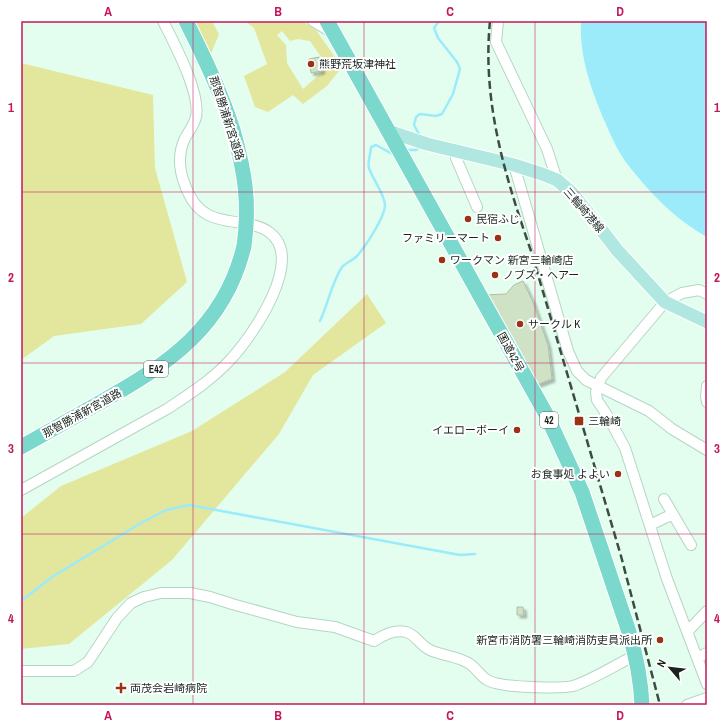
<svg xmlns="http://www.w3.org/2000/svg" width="728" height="726" viewBox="0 0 728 726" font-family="'Archivo Narrow','Noto Sans JP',sans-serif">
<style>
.green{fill:#e3e79e;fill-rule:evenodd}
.water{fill:#9bebfb}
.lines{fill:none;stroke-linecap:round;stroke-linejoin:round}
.stream{stroke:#9bebfb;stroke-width:2.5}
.building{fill:#cfe2c6;stroke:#adbfa4;filter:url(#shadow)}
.minor-casing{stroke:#b5d5c3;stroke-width:12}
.major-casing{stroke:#fff;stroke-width:15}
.highway-casing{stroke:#fff;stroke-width:17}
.minor{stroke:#fff;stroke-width:10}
.major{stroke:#b0e8e1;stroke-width:13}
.highway{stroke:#7bd8cd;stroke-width:15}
.rail{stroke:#3c4b43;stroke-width:2.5;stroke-dasharray:8 4;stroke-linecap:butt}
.highway-bridge-casing{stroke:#fff;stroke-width:17;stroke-linecap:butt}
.highway-bridge{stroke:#7bd8cd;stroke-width:15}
.grid{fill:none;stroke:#c2185b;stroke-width:1;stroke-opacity:0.55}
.poi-dot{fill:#9a3216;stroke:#fff;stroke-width:1.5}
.labels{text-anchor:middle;stroke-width:4;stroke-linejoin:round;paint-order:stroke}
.shield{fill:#fff;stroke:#5d6661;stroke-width:1}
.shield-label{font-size:10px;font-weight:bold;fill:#18241d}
.poi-label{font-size:11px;fill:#18241d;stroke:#fff;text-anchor:start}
.street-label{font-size:11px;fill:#18241d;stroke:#fff}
.neatline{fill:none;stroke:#c2185b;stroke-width:1.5}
.grid-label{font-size:13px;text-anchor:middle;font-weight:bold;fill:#c2185b}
</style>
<defs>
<filter id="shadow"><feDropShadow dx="3" dy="3" stdDeviation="1" flood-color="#0004"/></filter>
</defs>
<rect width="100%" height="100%" fill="#e3feef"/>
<path class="green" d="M193,21H215L213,23L219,34L210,56Z
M245,21H302L316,30L342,67L327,86L303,104L293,95L268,112L255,107L244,76L267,64L254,28ZM282,31L290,41L298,39L310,41L328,67L303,89L287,63L286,45L277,35Z
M21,63L153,95L155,168L187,282L141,324L54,336L21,360Z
M367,294L386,323L313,375L279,434L172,560L69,644L21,649V518L61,486L192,431L285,372Z"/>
<path class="water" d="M581,21H707V237C674,219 648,191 625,161C618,151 613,140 608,129C593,95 579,59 581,21Z"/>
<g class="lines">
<path class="stream" d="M420,136L414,125L416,117L420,114L436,116L442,114L453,94L460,69L457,62L438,38L434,28L439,21
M404,150H416L419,148V145
M320,321C328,304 332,282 342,267C346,263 353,260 357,256C365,247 385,217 385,205C384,193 373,180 369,168C367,163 371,153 371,147L376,145L394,155
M21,601L52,577L141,523L166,510L189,505L460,555L475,554"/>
</g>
<path class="building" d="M319,57L322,71L311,73L309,59Z
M523,281L533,302L548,345L552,379L533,386L483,295L506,294L514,285Z
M517,607H523L524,615H517Z"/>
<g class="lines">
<g class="minor-casing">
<path id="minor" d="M313,21L333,33
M498,21L496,42L547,149L557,180
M456,151V158L477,207
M514,165L568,351L577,371L586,380L649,411L672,429L707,450
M707,294L699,290L682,293L665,302L601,378L596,392L597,400L607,415L625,448L667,579L707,684
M707,386L706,397L707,402
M21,490L167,409C190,394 213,379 231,359C253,335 306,259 269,232C261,226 253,225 244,223C214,220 196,216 185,185C179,170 178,153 185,138C189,131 194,125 196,117C201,93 174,43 163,21
M664,499L691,545
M650,525L673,514
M688,631L707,611
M697,658L707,653
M21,671H74L88,662L117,618L131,603L144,597L161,593H190L210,597L232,604L297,622L335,627L374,641C383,635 395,629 406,632C415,634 421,646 430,650C443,656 458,656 470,664C482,673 481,681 500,684C512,687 561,689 573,686C592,680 617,664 636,655
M687,705L707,698"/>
</g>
<g class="major-casing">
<path id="major" d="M388,131L427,144L514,165L542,174L557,180L572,193L597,224L617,250L665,302L707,322"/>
</g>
<g class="highway-casing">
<path id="highway" d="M186,21C204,57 221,92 233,130
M327,21L546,414L582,492L629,632C636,656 641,680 642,705
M21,447C48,432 74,417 101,402C169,364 225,326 244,246"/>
</g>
<use href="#minor" class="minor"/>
<use href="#major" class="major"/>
<use href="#highway" class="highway"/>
<path class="rail" d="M490,21C482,102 505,176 531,251L621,556L660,705"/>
<g class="highway-bridge-casing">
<path id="highway-bridge" d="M233,130C245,172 250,203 244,246"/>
</g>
<use href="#highway-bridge" class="highway-bridge"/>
</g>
<path class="grid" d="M193,21V705M364,21V705M535,21V705M21,192H707M21,363H707M21,534H707"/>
<g class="poi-dot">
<circle cx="311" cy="64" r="4"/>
<circle cx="468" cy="219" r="4"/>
<circle cx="498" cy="238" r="4"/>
<circle cx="442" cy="260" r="4"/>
<circle cx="495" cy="275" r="4"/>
<circle cx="520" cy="324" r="4"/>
<rect x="574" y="416" width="10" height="10" rx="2"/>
<circle cx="517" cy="430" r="4"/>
<circle cx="618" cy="474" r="4"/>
<circle cx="660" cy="640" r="4"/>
<path d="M119 682h4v4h4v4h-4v4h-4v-4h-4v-4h4z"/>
</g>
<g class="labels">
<g class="shield">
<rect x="144" y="361" width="24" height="16" rx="3"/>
<rect x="540" y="412" width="18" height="16" rx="3"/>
</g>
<g class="shield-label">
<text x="156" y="373">E42</text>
<text x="549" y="424">42</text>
</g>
<g class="poi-label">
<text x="319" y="68">熊野荒坂津神社</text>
<text x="476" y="223">民宿ふじ</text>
<text x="490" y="242" text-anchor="end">ファミリーマート</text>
<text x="450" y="264">ワークマン 新宮三輪崎店</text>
<text x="503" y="279">ノブズ・ヘアー</text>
<text x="528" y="328">サークル K</text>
<text x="588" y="425">三輪崎</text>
<text x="509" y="434" text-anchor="end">イエローボーイ</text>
<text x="610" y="478" text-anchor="end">お食事処 よよい</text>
<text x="652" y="644" text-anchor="end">新宮市消防署三輪崎消防吏員派出所</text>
<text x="130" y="692">両茂会岩崎病院</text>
</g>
<g class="street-label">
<text transform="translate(227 118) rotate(72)" y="4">那智勝浦新宮道路</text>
<text transform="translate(584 210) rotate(49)" y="4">三輪崎港線</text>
<text transform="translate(511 352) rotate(61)" y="4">国道42号</text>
<text transform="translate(82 413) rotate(-29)" y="4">那智勝浦新宮道路</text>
</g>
</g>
<rect width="728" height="726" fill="none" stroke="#ffffff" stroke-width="44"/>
<g transform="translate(670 668) rotate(298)" stroke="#ffffff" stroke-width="3" paint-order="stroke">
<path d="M0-3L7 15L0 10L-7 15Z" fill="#18241d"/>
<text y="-6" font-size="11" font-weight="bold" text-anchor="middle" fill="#18241d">N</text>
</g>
<rect x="22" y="22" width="684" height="682" class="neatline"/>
<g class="grid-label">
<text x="108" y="16">A</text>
<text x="278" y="16">B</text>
<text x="450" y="16">C</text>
<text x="620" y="16">D</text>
<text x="11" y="112">1</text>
<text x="717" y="112">1</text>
<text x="11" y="282">2</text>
<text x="717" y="282">2</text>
<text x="11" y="453">3</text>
<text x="717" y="453">3</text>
<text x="11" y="623">4</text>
<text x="717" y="623">4</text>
<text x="108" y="720">A</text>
<text x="278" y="720">B</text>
<text x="450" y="720">C</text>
<text x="620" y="720">D</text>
</g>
</svg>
